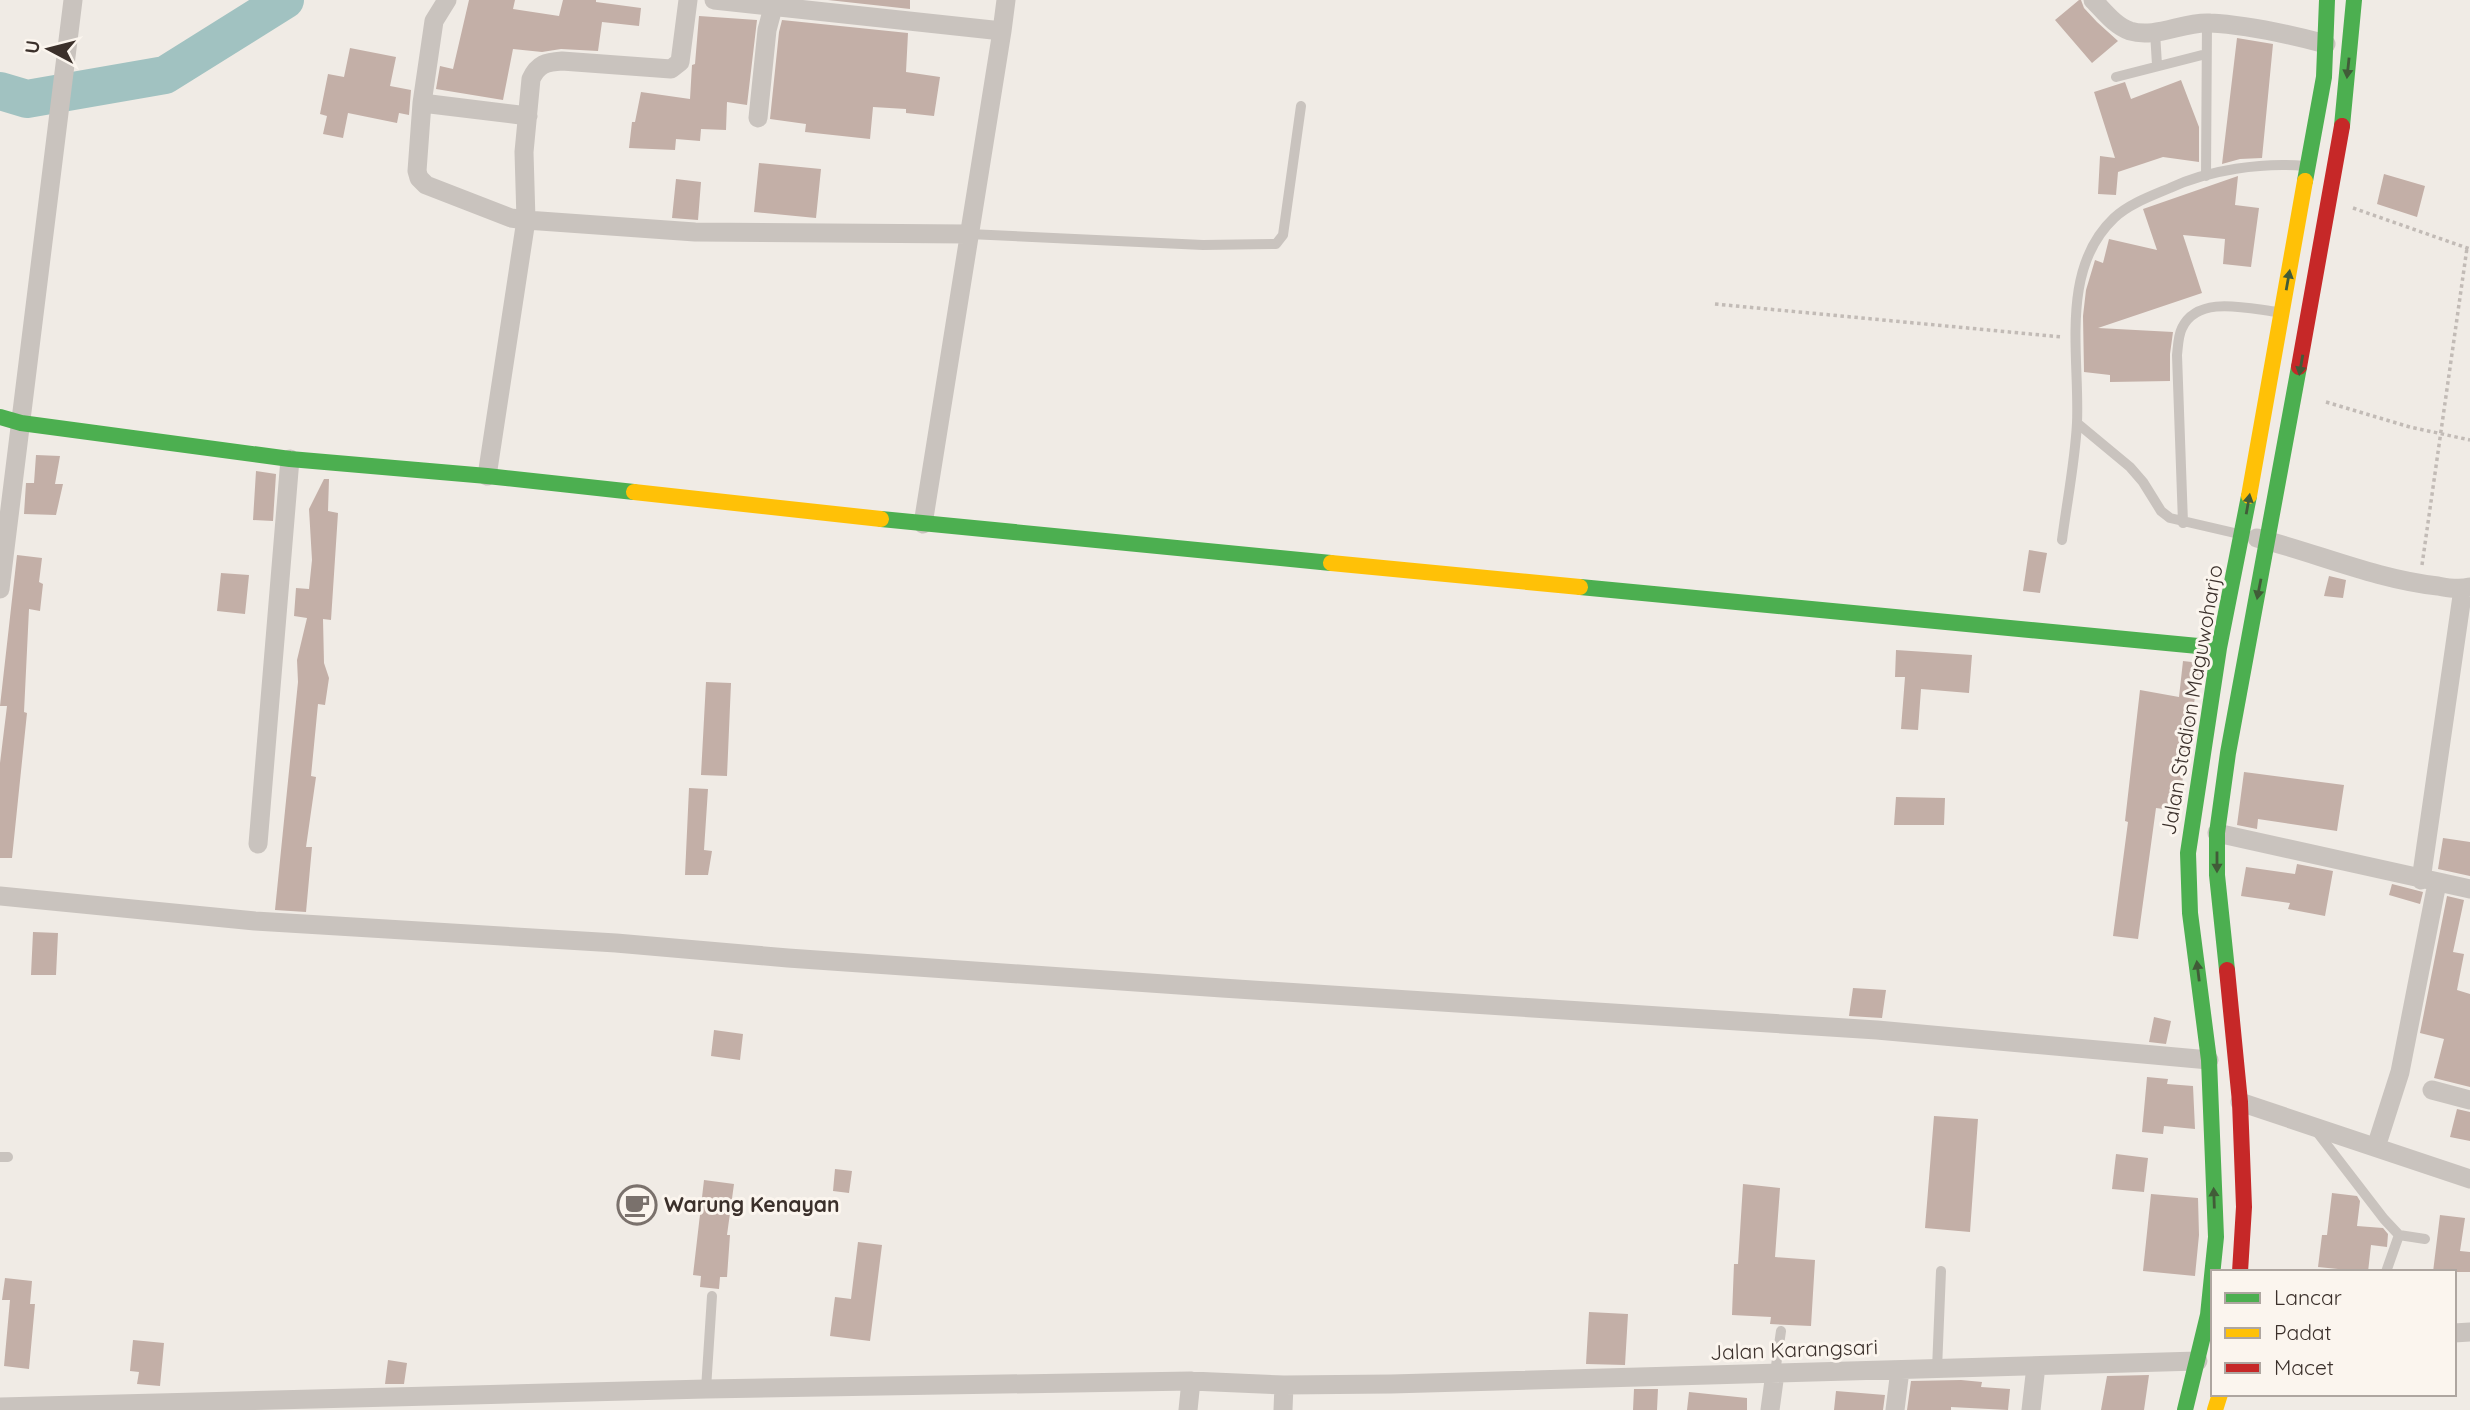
<svg xmlns="http://www.w3.org/2000/svg" width="2470" height="1410" viewBox="0 0 2470 1410" font-family="Quicksand,sans-serif">
<style>
.lines{fill:none;stroke-linecap:round;stroke-linejoin:round}
.river{stroke:#a1c2c1;stroke-width:38}
.building{fill:#c3afa7}
.path{stroke:#c2bbb6;stroke-width:3.5;stroke-dasharray:3.5 3.5;stroke-linecap:butt}
.lane{stroke:#c9c3be;stroke-width:10}
.street{stroke:#c9c3be;stroke-width:19}
.fast{stroke:#4caf50;stroke-width:16}
.slow{stroke:#ffc107;stroke-width:16}
.jam{stroke:#c62828;stroke-width:16}
.oneway{fill:#415c38}
.labels{text-anchor:middle;stroke-width:6;stroke-linejoin:round;paint-order:stroke}
.street-label{font-size:21px;fill:#3b302b;stroke:#fbf5ee}
.poi-label{font-size:21px;font-weight:bold;fill:#3b302b;stroke:#fbf5ee;text-anchor:start}
</style>
<rect width="100%" height="100%" fill="#f0ebe5"/>
<g class="lines">
<path class="river" d="M0,91L27,99L165,75L285,0"/>
</g>
<path class="building" d="M469,0H515L513,9L559,16L563,0H596V2L641,8L639,26L602,22L598,51L561,49L542,52L513,49L503,100L436,89L440,66L453,69Z
M828,0H910V9Z
M2079,0H2081L2084,8L2097,22L2118,41L2092,63L2055,20Z
M699,16L757,20L747,105L727,102L726,130L701,129L700,141L676,139L675,150L629,148L632,122H635L641,92L690,99L692,65L695,64Z
M782,20L908,33L906,72L940,77L934,116L906,113V109L873,107L870,139L805,132L806,124L770,119L779,32Z
M2237,38L2273,44L2262,158L2240,159L2222,164Z
M350,48L396,57L390,86L411,90L409,115L399,113L397,123L348,113L343,138L323,134L327,116L320,114L328,74L344,77Z
M2181,80L2199,127V162L2163,157L2118,172L2116,195L2098,194L2100,156L2115,158L2094,92L2125,82L2131,99Z
M759,163L821,169L816,218L754,212Z
M2384,174L2425,186L2417,217L2377,204Z
M2238,176L2235,205L2259,208L2251,267L2223,264L2225,239L2183,235L2202,293L2098,328L2173,332L2170,354V381L2110,382V375L2084,372L2083,316L2086,290L2095,260L2103,263L2109,239L2157,250L2143,209Z
M676,179L701,182L698,220L672,218Z
M36,455L60,456L55,484H63L56,515L24,514L26,483H34Z
M256,471L276,474L273,521L253,520Z
M324,479H329L328,511L338,513L331,620L323,619L324,663L329,678L325,705L318,704L311,776L316,777L306,847H312L306,912L275,910L298,682L297,660L307,618L294,616L296,588L309,589L312,560L309,509Z
M2029,550L2047,553L2040,593L2023,591Z
M17,555L42,558L39,582L43,584L40,611L29,609L24,712L27,713L12,858H0V763L7,706H0Z
M221,573L249,575L245,614L217,611Z
M2329,576L2346,580L2343,598L2324,596Z
M1896,650L1972,655L1969,693L1921,689L1918,730L1901,729L1905,677H1895Z
M2183,661L2200,663L2178,811L2156,808L2138,939L2113,936L2128,822L2125,821L2140,690L2179,697Z
M706,682L731,683L727,776L701,775Z
M2244,772L2344,785L2337,831L2258,819L2257,829L2237,825Z
M689,788L708,789L704,850L712,851L708,875H685Z
M1896,797L1945,798L1944,825H1894Z
M2443,838L2470,842V876L2438,869Z
M2297,864L2333,871L2325,916L2288,909L2290,903L2241,896L2246,867L2295,874Z
M2392,884L2423,892L2420,904L2389,895Z
M2447,896L2464,900L2453,952L2464,954L2457,990L2470,994V1087L2434,1078L2444,1039L2420,1033Z
M33,932L58,933L56,975H31Z
M1853,988L1886,990L1882,1018L1849,1016Z
M2154,1017L2171,1021L2166,1044L2149,1042Z
M714,1030L743,1034L740,1060L711,1056Z
M2147,1077L2168,1079L2167,1084L2193,1086L2195,1129L2164,1126L2163,1134L2142,1132Z
M2457,1109L2470,1112V1141L2450,1137Z
M1934,1116L1978,1119L1970,1232L1925,1228Z
M2116,1154L2148,1158L2144,1192L2112,1189Z
M835,1169L852,1171L849,1193L833,1191Z
M704,1180L734,1184L727,1235H730L727,1277H720L719,1289L700,1287L701,1276L693,1275Z
M1743,1184L1780,1188L1775,1257L1815,1260L1811,1326L1770,1324L1771,1317L1732,1315L1734,1264H1738Z
M2332,1193L2357,1196L2360,1201L2357,1226L2383,1228L2388,1234L2387,1247L2371,1245L2368,1272L2318,1267L2322,1235H2327Z
M2151,1194L2198,1198L2199,1235L2195,1276L2143,1271Z
M2440,1215L2465,1218L2460,1251L2470,1252V1272H2433Z
M858,1242L882,1245L870,1341L830,1336L835,1297L851,1299Z
M5,1278L32,1281L30,1304H35L29,1369L4,1366L10,1300H2Z
M1589,1312L1628,1314L1625,1365L1586,1364Z
M133,1340L164,1343L160,1386L137,1384L139,1372L130,1371Z
M388,1360L407,1363L404,1384H385Z
M2149,1375L2144,1410H2101L2107,1376Z
M1961,1380L1982,1382L1981,1387L2010,1389L2008,1410L1951,1407V1410H1907L1911,1381Z
M1634,1389H1658L1657,1410H1633Z
M1836,1391L1885,1395L1883,1410H1834Z
M1689,1392L1747,1398V1410H1687Z"/>
<g class="lines">
<path class="path" d="M2353,208L2470,249
M1715,304L2062,337
M2326,402L2410,427L2470,440
M2422,565L2467,248"/>
<path class="lane" d="M2155,32L2157,65
M2116,77L2206,54
M2206,176L2207,22
M969,234L1203,245L1276,244L1283,235L1301,106
M2077,423L2130,467L2143,482L2161,511L2170,518L2239,534
M2183,523L2177,355C2178,347 2178,336 2182,328C2198,294 2249,309 2278,312
M2062,540C2067,501 2075,462 2077,423C2080,357 2059,270 2114,218C2129,204 2151,196 2170,188C2208,170 2263,162 2305,166
M2317,1132L2384,1219L2399,1235
M0,1157H8
M2386,1272L2399,1235L2425,1239
M1937,1369L1941,1271
M1775,1373L1781,1331
M706,1389L712,1296"/>
<path class="street" d="M447,0L434,21L422,103L417,171L419,178L426,185L511,218L526,220L695,232L968,234
M714,0L1002,31L923,524
M2093,0C2104,11 2115,26 2130,31C2156,39 2184,21 2210,23C2249,25 2288,34 2326,44
M1002,31L1006,0
M422,103L528,116
M758,118L767,30L775,0
M487,476L526,220L524,152L531,79C538,64 546,62 562,61L671,69L680,62L688,0
M2257,538C2317,553 2375,579 2438,586C2448,588 2459,590 2470,587
M0,589L73,0
M2217,833L2470,889
M258,844L290,459
M2421,880L2463,589
M0,896L255,921L616,943L788,958L1222,988L1877,1030L2209,1060
M2432,1090L2470,1100
M2240,1102L2470,1179
M2376,1147L2400,1072L2437,883
M2454,1333L2470,1332
M0,1407L706,1389L1191,1381L1284,1385L1391,1384L2198,1361
M1188,1410L1191,1381
M1283,1410L1284,1385
M1770,1410L1775,1373
M1895,1410L1900,1370
M2031,1410L2036,1366"/>
<path class="fast" d="M2342,126L2354,0
M2305,181L2324,77L2327,0
M0,417L21,423L290,459L487,476L634,492
M881,519L1331,563
M1580,587L2219,648
M2227,970L2217,875V833L2228,753L2299,367
M2185,1410L2208,1315L2216,1237L2209,1060L2190,913L2188,853L2219,648L2249,496"/>
<path class="slow" d="M634,492L881,519
M2249,496L2305,181
M1331,563L1580,587
M2215,1410L2220,1394"/>
<path class="jam" d="M2299,367L2342,126
M2227,970L2240,1102L2244,1207L2240,1272"/>
</g>
<defs><path id="oneway-solid" d="M-6-.8H1V-3.2L6.5 0L1 3.2V.8H-6Z" transform="scale(1.75)"/></defs>
<g class="oneway">
<use href="#oneway-solid" transform="translate(2348 68) rotate(96)"/>
<use href="#oneway-solid" transform="translate(2288 280) rotate(-80)"/>
<use href="#oneway-solid" transform="translate(2301 365) rotate(100)"/>
<use href="#oneway-solid" transform="translate(2248 504) rotate(-80)"/>
<use href="#oneway-solid" transform="translate(2259 589) rotate(101)"/>
<use href="#oneway-solid" transform="translate(2217 862) rotate(90)"/>
<use href="#oneway-solid" transform="translate(2198 971) rotate(-97)"/>
<use href="#oneway-solid" transform="translate(2214 1198) rotate(-92)"/>
</g>
<defs>
<g id="cafe-ring" transform="scale(2.0125)"><circle r="9.5" fill="#fbf5ee" stroke="#7a716c" stroke-width="1.5"/><path d="M-5.5-4.5H6V0H3Q3 3.5 0 3.5H-2.5Q-5.5 3.5-5.5 0ZM3-3.2v2h1.7v-2ZM-6 4.5H4V6H-6Z" fill="#7a716c"/></g>
</defs>
<g fill-rule="evenodd">
<use href="#cafe-ring" x="637" y="1205"/>
</g>
<g class="labels">
<g class="street-label">
<text transform="translate(2192 700) rotate(-80)" y="7">Jalan Stadion Maguwoharjo</text>
<text transform="translate(1794 1350) rotate(-2)" y="7">Jalan Karangsari</text>
</g>
<g class="poi-label">
<text x="664" y="1212">Warung Kenayan</text>
</g>
</g>
<rect x="2211" y="1270" width="245" height="126" fill="#fbf5ee" stroke="#aea6a0" stroke-width="2"/>
<rect x="2225" y="1293" width="35" height="10" fill="#4caf50" stroke="#aea6a0" stroke-width="2"/>
<text x="2274" y="1305" font-size="21" fill="#3b302b">Lancar</text>
<rect x="2225" y="1328" width="35" height="10" fill="#ffc107" stroke="#aea6a0" stroke-width="2"/>
<text x="2274" y="1340" font-size="21" fill="#3b302b">Padat</text>
<rect x="2225" y="1363" width="35" height="10" fill="#c62828" stroke="#aea6a0" stroke-width="2"/>
<text x="2274" y="1375" font-size="21" fill="#3b302b">Macet</text>
<g transform="translate(49 49) rotate(277)" stroke="#fbf5ee" stroke-width="5" paint-order="stroke">
<path d="M0-5L12 26L0 18L-12 26Z" fill="#3b302b"/>
<text y="-10" font-size="19" font-weight="bold" text-anchor="middle" fill="#3b302b">U</text>
</g>
</svg>
